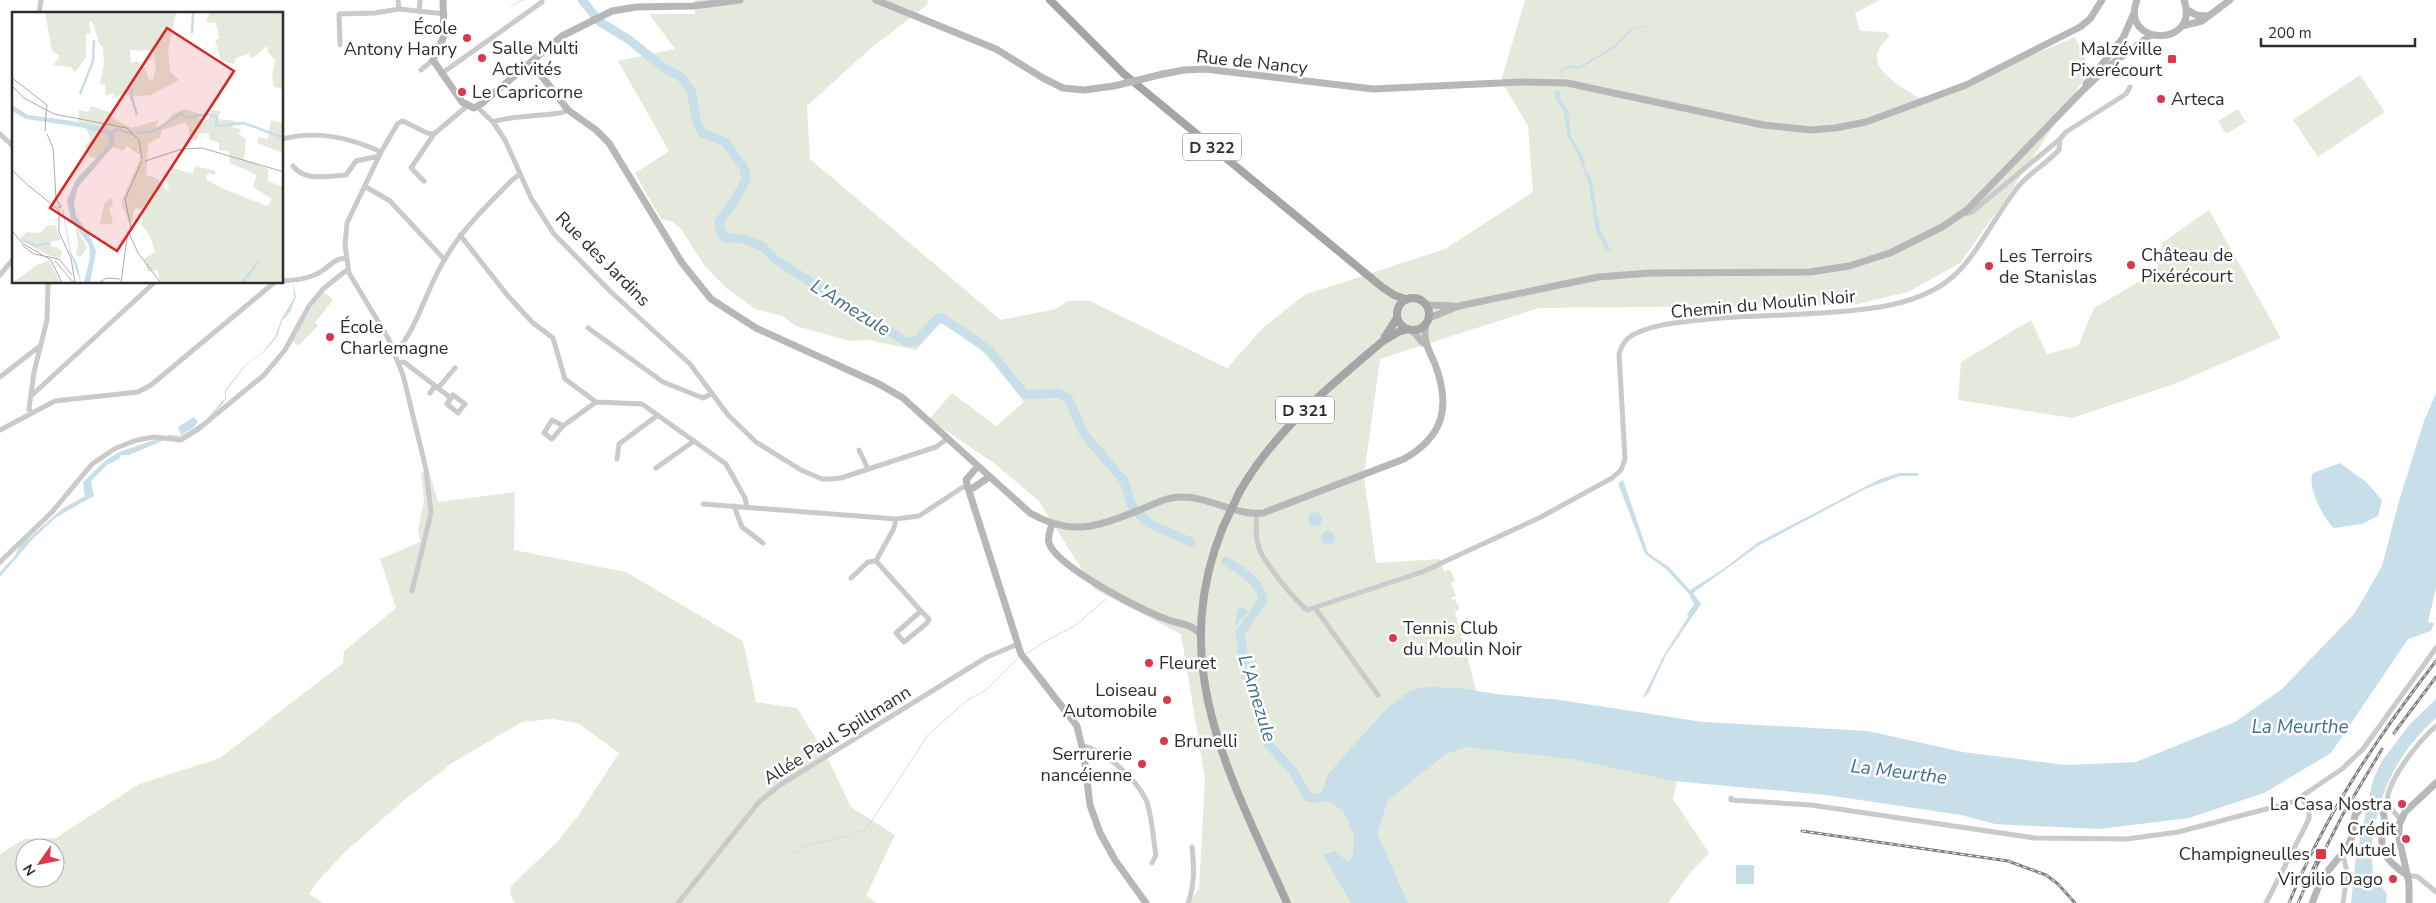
<svg xmlns="http://www.w3.org/2000/svg" width="2436" height="903" viewBox="0 0 2436 903" font-family="'Nunito Sans',sans-serif">
<style>
.green{fill:#e4eadb;fill-rule:evenodd}
.water{fill:#c8dee9}
.lines{fill:none;stroke-linecap:round;stroke-linejoin:round}
.stream{stroke:#c8dee9;stroke-width:1}
.river{stroke:#c8dee9;stroke-width:9}
.street{stroke:#cacaca;stroke-width:5}
.secondary{stroke:#b7b7b7;stroke-width:7}
.primary{stroke:#a5a5a5;stroke-width:8}
.rail-casing{stroke:#828282;stroke-width:3}
.rail{stroke:#fff;stroke-width:1;stroke-dasharray:4;stroke-linecap:butt}
.secondary-bridge{stroke:#b7b7b7;stroke-width:7}
.primary-bridge{stroke:#a5a5a5;stroke-width:8}
.poi-dot{fill:#db384b;stroke:#fff;stroke-width:2}
.labels{text-anchor:middle;stroke-width:5;stroke-linejoin:round;paint-order:stroke}
.shield{fill:#fff;stroke:#6c6c6c;stroke-width:1}
.shield-label{font-size:16px;font-weight:bold;fill:#2d2d2d}
.poi-label{font-size:18px;fill:#2d2d2d;stroke:#fff;text-anchor:start}
.street-label{font-size:18px;fill:#2d2d2d;stroke:#fff}
.water-label{font-size:19px;font-style:italic;fill:#40718a;stroke:#fff}
.inset-river{fill:none;stroke:#c8dee9;stroke-width:2.5}
.inset-road{fill:none;stroke:#ababab;stroke-width:1}
.view{fill:#d62828;fill-opacity:0.15;stroke:#d62828;stroke-width:2.5}
.inset-edge{fill:none;stroke:#2d2d2d;stroke-width:2.5}
</style>
<rect width="100%" height="100%" fill="#fff"/>
<path class="green" d="M695,0H928L927,5L870,49L807,106L810,159L1001,320L1056,309L1067,301H1090L1227,368L1263,328L1304,295L1445,249L1533,192L1528,126L1501,81L1525,0H1880L1855,13L1860,31L1886,32L1890,35C1886,40 1881,45 1878,51C1869,72 1911,93 1925,101L2075,37L2090,70L2003,203L1960,263L1908,292L1854,305L1539,308L1380,359L1364,476L1376,563L1440,559L1444,572L1450,569L1455,581L1451,583L1456,596L1451,598L1452,600L1455,599L1460,609L1455,612L1478,697L1684,751L1673,799L1709,853L1690,873L1668,903H1188L1199,889L1205,778L1181,634L1094,589L1039,501L995,464L929,419L952,393L996,426L1024,402C1005,378 971,329 940,324L916,350L868,340L850,341L796,326L782,316L755,309L725,287L704,265L681,229L671,221L661,219L635,173L669,151L618,61L675,49L649,14H695Z
M2360,75L2385,112L2318,157L2293,120Z
M2238,109L2246,122L2226,134L2218,121Z
M2209,210L2281,338L2177,383L2072,418L1958,400L1961,362L2031,320L2047,354L2078,346L2094,308L2157,271L2162,243Z
M324,292L333,300L315,323L318,326L298,346L292,341L313,305Z
M429,471L438,502L515,492L514,550L626,572L743,641L756,702L797,708L826,755L851,807L895,835L866,896L877,903H515L510,894L511,886L556,843L578,816L619,753L578,723L552,719L522,722L452,763L403,801L345,852L316,883L309,894L323,903H0V854L24,839L56,838L139,784L220,758L343,663L344,651L396,608L380,559L420,542L418,530L424,501L421,472ZM25,848H55V878H25Z"/>
<path class="water" d="M1664,21L1632,30L1616,47L1581,68C1567,69 1567,65 1558,77C1559,71 1565,67 1570,65L1579,67L1615,45L1631,29Z
M1554,90L1560,91V99L1568,111L1571,136L1583,156L1586,172L1590,174L1600,229L1611,251L1606,250L1596,230L1589,185L1579,157L1568,137L1563,109L1556,100Z
M293,282L296,297L290,312L282,321L277,337L263,353L246,365L226,391V400C215,412 198,434 181,437C174,438 168,436 161,439L165,440L129,455H121L119,459L107,465L91,481L94,496L55,518L31,541L0,577V572L14,557L20,546L62,509L85,496L83,482L105,461L119,452L169,435L181,436L205,421L223,400L225,401V390L245,365L262,353L275,337L281,320L294,298Z
M2436,393V588L2428,622L2434,623L2431,631L2408,639L2331,753L2264,793L2189,818L2099,829L1995,824L1961,815L1826,795L1673,781L1573,759L1467,747L1446,754L1388,800L1377,834L1408,903H1351L1323,855L1335,851L1348,862L1353,857L1354,835L1343,810L1320,797L1328,774L1388,707L1412,690L1427,687L1459,688L1496,694L1560,700L1703,722L1868,731L1963,752L2066,765L2136,762L2235,722L2282,689L2355,613L2382,566L2399,501L2424,421Z
M194,417L198,422L193,428L181,435L178,427Z
M2340,463L2366,482L2382,500L2378,516L2362,524L2334,528C2324,520 2306,485 2313,473Z
M1899,473H1918V476H1900L1865,489L1758,546L1693,593L1701,604L1666,655L1649,692L1645,697H1643L1664,655L1688,617L1687,615L1694,604L1689,594L1666,569L1645,554L1618,483L1623,480L1648,553L1669,567L1690,590L1725,568L1757,543L1880,479Z
M1308 519a7 7 0 1 1 14 0a7 7 0 1 1-14 0Z
M1321 538a7 7 0 1 1 14 0a7 7 0 1 1-14 0Z
M1241,607L1249,611L1235,626L1237,610Z
M2436,699V718C2391,759 2377,799 2370,858L2372,859L2373,875L2387,894L2386,903H2351L2356,857L2373,780L2382,761L2409,725Z
M1736,865H1754V884H1736Z"/>
<g class="lines">
<path class="stream" d="M511,6L523,0
M1026,654L1044,642L1076,625L1106,599
M790,854L810,845L851,835L854,831H865L928,735L966,701L986,690L1017,659"/>
<path class="river" d="M582,0L600,22L628,39L664,68L681,77L691,91L697,122L702,133L725,142L744,168L746,180L731,206L719,221L720,230L725,238L743,239L762,246L776,260L906,342L917,341L938,318L944,319L989,350L1025,395L1058,393L1068,398L1084,434L1124,481L1131,504L1137,512L1150,524L1191,542
M1226,561C1240,571 1261,581 1263,600L1240,633L1246,674L1268,744L1293,771L1308,797L1316,799L1331,794"/>
<path class="street" d="M398,0L399,9L445,14
M419,12L420,0
M39,14L41,0
M340,45L339,14L375,13L399,9
M421,70L433,60
M441,74L542,2
M477,107L493,122L505,140L531,198L554,234L611,292L690,364L728,415L756,442L801,470L822,479H830L841,478L896,460L936,447L947,439
M493,122C508,115 563,116 568,110
M0,134L14,147
M282,139C317,130 349,137 381,152
M293,166C304,182 330,176 346,175L356,161L379,156
M424,181L411,168L434,134L467,106
M366,187L390,201L444,259
M1964,214L1972,212L2060,139
M460,235L508,296L532,322L553,338L565,379L596,402L642,404L726,464L745,498L747,507
M0,275L14,258
M282,281C296,280 310,279 322,271C331,265 334,259 346,258
M588,328L663,382L703,398L711,394
M395,353C419,326 426,289 445,259C462,229 488,205 511,181L520,174
M399,363L404,362L451,398
M0,377L40,346
M438,388L455,368
M430,393L435,386
M453,395L465,404L458,413L447,404Z
M31,396L155,282
M31,412L29,409L34,372L47,320L48,282
M563,426L552,420L544,433L552,439L563,426L596,402
M0,430L55,401L138,392L151,385L275,282
M859,450L868,469
M617,459L619,444L658,415
M656,468L694,441
M703,504L896,519L919,516L963,487L968,488
M734,506L742,527L763,543
M1257,514C1256,525 1255,537 1259,548C1264,563 1295,600 1307,610L1422,572L1541,517L1612,478L1621,470L1625,459L1619,354C1621,347 1625,340 1631,336C1653,323 1685,322 1709,319C1765,314 1824,316 1880,307C1968,292 1970,251 2017,188C2029,173 2046,164 2059,150L2060,139L2066,132L2126,94L2130,87
M896,519L894,528L876,561L921,611L929,619L927,623L904,642L896,633L921,611
M0,562L52,512L92,464L116,448L137,440L154,437L181,440L197,430L264,375L285,350L309,306L323,289L348,269
M851,578L868,562L876,561
M412,591L431,513L426,469L403,375L388,338L349,273L345,245L347,223L381,152L398,123L403,121L427,133L434,134
M1315,608L1378,695
M1082,746C1104,749 1137,780 1146,800C1152,814 1153,839 1156,855L1152,863
M1731,798V800L1811,805L2035,838L2127,839L2178,832L2293,802L2342,769L2363,749L2436,648
M2401,820L2387,804C2386,781 2419,741 2436,726
M2342,855C2350,870 2345,887 2343,903
M2407,875L2418,877L2436,892
M678,903L759,802L780,785L987,657L1018,644
M1188,903C1195,885 1194,866 1192,847
M2266,903L2309,819V810L2301,797"/>
<path class="secondary" d="M443,0L444,36L433,60L462,102L474,108L481,104L562,36L612,11L636,7L693,6L740,0
M876,0L996,49L1043,78L1063,88L1084,90L1114,86
M2137,0C2119,47 2201,48 2184,0
M2186,9L2196,15L2207,16
M2182,26L2202,21L2230,0
M531,62L568,110L596,130L609,143L682,263L711,299L756,328L879,384L903,398L1030,513C1075,539 1103,524 1147,507C1158,502 1168,497 1180,497C1209,496 1235,516 1263,513L1404,459C1444,436 1451,407 1435,364C1429,351 1422,338 1426,324
M1163,74L1184,70L1205,69L1373,89L1521,82L1567,83L1763,125L1811,130L1835,128L1866,122L1966,85L2080,27L2090,19L2102,0
M2086,84L2123,38L2134,13
M1427,305L1453,306
M1429,318L1459,306L1598,277L1651,273L1810,272L1849,266L1890,253L1942,227L1967,210L2081,92L2110,65L2151,35
M1412,330L1423,343
M977,467L966,480L968,488L1021,654L1077,726L1084,756L1090,805L1100,833L1115,860L1146,903
M968,488H973L989,477
M1052,524C1050,531 1047,537 1049,543C1056,566 1139,609 1163,618C1181,626 1184,620 1201,634
M2312,903L2322,878L2346,849L2352,837L2355,815L2364,805C2400,807 2376,830 2383,849C2387,861 2397,868 2407,875
M2409,903V883L2399,838V825L2405,812L2436,783"/>
<path class="primary" d="M1050,0L1124,74L1382,287L1394,295L1405,299
M1397 314a16 16 0 1 1 32 0a16 16 0 1 1-32 0Z
M1385,337L1397,318
M1240,491C1275,430 1330,386 1383,341L1398,332L1408,329
M1223,527C1166,667 1231,777 1287,903"/>
<g class="rail-casing">
<path id="rail" d="M2394,733L2436,677
M1802,831L2008,861L2046,875L2058,884L2075,903
M2315,869L2342,816L2382,749
M2289,903C2325,815 2378,736 2436,661
M2298,903L2316,862"/>
</g>
<use href="#rail" class="rail"/>
<path class="secondary-bridge" d="M1114,86L1163,74"/>
<path class="primary-bridge" d="M1223,527L1240,491"/>
</g>
<g class="poi-dot">
<circle cx="467" cy="38" r="5"/>
<circle cx="482" cy="58" r="5"/>
<rect x="2167" y="54" width="10" height="10" rx="2.5"/>
<circle cx="462" cy="92" r="5"/>
<circle cx="2161" cy="99" r="5"/>
<circle cx="2131" cy="265" r="5"/>
<circle cx="1989" cy="266" r="5"/>
<circle cx="330" cy="337" r="5"/>
<circle cx="1393" cy="638" r="5"/>
<circle cx="1149" cy="663" r="5"/>
<circle cx="1167" cy="700" r="5"/>
<circle cx="1164" cy="741" r="5"/>
<circle cx="1142" cy="764" r="5"/>
<circle cx="2402" cy="804" r="5"/>
<circle cx="2406" cy="839" r="5"/>
<rect x="2315" y="848" width="12" height="12" rx="2.5"/>
<circle cx="2393" cy="879" r="5"/>
</g>
<g class="labels">
<g class="shield">
<rect x="1183" y="133.5" width="58" height="27" rx="4"/>
<rect x="1276" y="396.5" width="58" height="27" rx="4"/>
</g>
<g class="shield-label">
<text x="1212" y="153">D 322</text>
<text x="1305" y="416">D 321</text>
</g>
<g class="poi-label">
<text x="457" y="34" text-anchor="end">École<tspan x="457" dy="21">Antony Hanry</tspan></text>
<text x="492" y="54">Salle Multi<tspan x="492" dy="21">Activités</tspan></text>
<text x="2162" y="55" text-anchor="end">Malzéville<tspan x="2162" dy="21">Pixerécourt</tspan></text>
<text x="472" y="98">Le Capricorne</text>
<text x="2171" y="105">Arteca</text>
<text x="2141" y="261">Château de<tspan x="2141" dy="21">Pixérécourt</tspan></text>
<text x="1999" y="262">Les Terroirs<tspan x="1999" dy="21">de Stanislas</tspan></text>
<text x="340" y="333">École<tspan x="340" dy="21">Charlemagne</tspan></text>
<text x="1403" y="634">Tennis Club<tspan x="1403" dy="21">du Moulin Noir</tspan></text>
<text x="1159" y="669">Fleuret</text>
<text x="1157" y="696" text-anchor="end">Loiseau<tspan x="1157" dy="21">Automobile</tspan></text>
<text x="1174" y="747">Brunelli</text>
<text x="1132" y="760" text-anchor="end">Serrurerie<tspan x="1132" dy="21">nancéienne</tspan></text>
<text x="2392" y="810" text-anchor="end">La Casa Nostra</text>
<text x="2396" y="835" text-anchor="end">Crédit<tspan x="2396" dy="21">Mutuel</tspan></text>
<text x="2310" y="860" text-anchor="end">Champigneulles</text>
<text x="2383" y="885" text-anchor="end">Virgilio Dago</text>
</g>
<g class="street-label">
<text transform="translate(1252 62) rotate(6)" y="6">Rue de Nancy</text>
<text transform="translate(603 259) rotate(45)" y="6">Rue des Jardins</text>
<text transform="translate(1763 304) rotate(-5)" y="6">Chemin du Moulin Noir</text>
<text transform="translate(837 735) rotate(-32)" y="6">Allée Paul Spillmann</text>
</g>
<g class="water-label">
<text transform="translate(851 307) rotate(32)" y="7">L'Amezule</text>
<text transform="translate(1258 698) rotate(73)" y="7">L'Amezule</text>
<text x="2300" y="733">La Meurthe</text>
<text transform="translate(1899 771) rotate(7)" y="7">La Meurthe</text>
</g>
</g>
<g transform="translate(12 12)">
<rect width="271" height="271" fill="#fff"/>
<path d="M33,0H164L156,39L158,59L167,68L139,83L118,85L114,80L103,86L100,81L94,84L93,73L88,72L92,52L91,35L88,33L80,9L77,10L79,21L74,22V46L63,60L59,55L41,53L48,44L40,39ZM118,38L141,39L144,56L141,67L137,68L132,54L125,49L119,51ZM198,0H271V77L262,75L260,65L263,48L256,40L255,34L242,45L237,46L238,41L224,46L222,52L209,49L203,28L207,26L204,11L194,10ZM79,94L97,100L99,105L119,116L147,108L143,115L152,114L160,102L174,97L188,102L186,106H190V111L198,105L199,98L208,99L206,107L225,109L220,115L229,117L227,122L234,127L232,147L256,157V169L271,175V271H149L145,258L136,260L132,247L143,240L138,224L129,212L132,196L122,197L120,211L117,210L109,191L129,144L115,134L111,139L100,135L86,147L77,144L73,134L79,127L72,113L66,110L67,98L76,100ZM172,111L176,114L179,129L185,128L188,121L197,122V127L207,131V138L217,140L218,151L245,163L241,175L260,187L255,194L207,175L194,167L196,161L202,163L204,159L183,154L181,162L158,155L160,160L154,164L157,180L144,166L134,163L136,132L148,125L150,118ZM259,108L271,111V141L245,131L247,125L256,127ZM99,185L101,194L97,196L101,212H88L92,192ZM43,213L49,228L38,230L39,234L49,237L50,242L47,246L36,243L8,228L14,220L29,221L34,214ZM63,214L75,235L69,245L64,243L66,231ZM37,248L48,271H0L23,254Z" fill="#e4eadb" fill-rule="evenodd"/>
<path d="M0,93L16,103L54,108L95,116L94,118L101,120L103,132L66,175L62,190L64,204L77,222L84,239L78,271H72L78,245L77,233L59,208L55,188L64,168L97,132L96,123L68,115L14,107L0,99ZM0,154L51,198L59,240L66,254L69,271L58,241L50,198Z" fill="#c8dee9"/>
<path class="inset-river" d="M180,21L181,0M121,76L119,83L125,103M68,82L81,49L82,28M98,121L106,117L122,123M125,121L142,119L170,101L174,106L196,102L205,105L204,114L232,111L272,126M11,228L24,234L38,231M230,271L247,249"/>
<path class="inset-road" d="M0,66L35,93L34,103M0,74L12,86M12,86L42,102L115,116L127,128L130,147M33,119L34,101M35,122L41,136L44,186L49,195H46M133,149L170,137L190,136L272,160M0,158L19,176M17,174L47,198V220L59,246L63,271M119,216L113,187L130,149M0,219L10,231L39,248L50,271M117,221L126,241L149,271M10,233L22,242L47,247L60,263M43,249L62,271M109,270L116,219M87,271L94,266L108,267"/>
<path class="view" d="M155,16L222,59L105,239L38,196Z"/>
<rect width="271" height="271" class="inset-edge"/>
</g>
<g transform="translate(40 863) rotate(237)"><circle r="24" fill="#ffffff" stroke="#ababab"/>
<path d="M0-4L9 19L0 12L-9 19Z" fill="#db384b"/>
<text y="-8" font-size="14" font-weight="bold" text-anchor="middle" fill="#2d2d2d">N</text>
</g>
<path d="M2261 38v8h154v-8" fill="none" stroke="#2d2d2d" stroke-width="2.5"/>
<text x="2268" y="38" font-size="15" fill="#2d2d2d" stroke="#ffffff" stroke-width="4" paint-order="stroke">200 m</text>
</svg>
